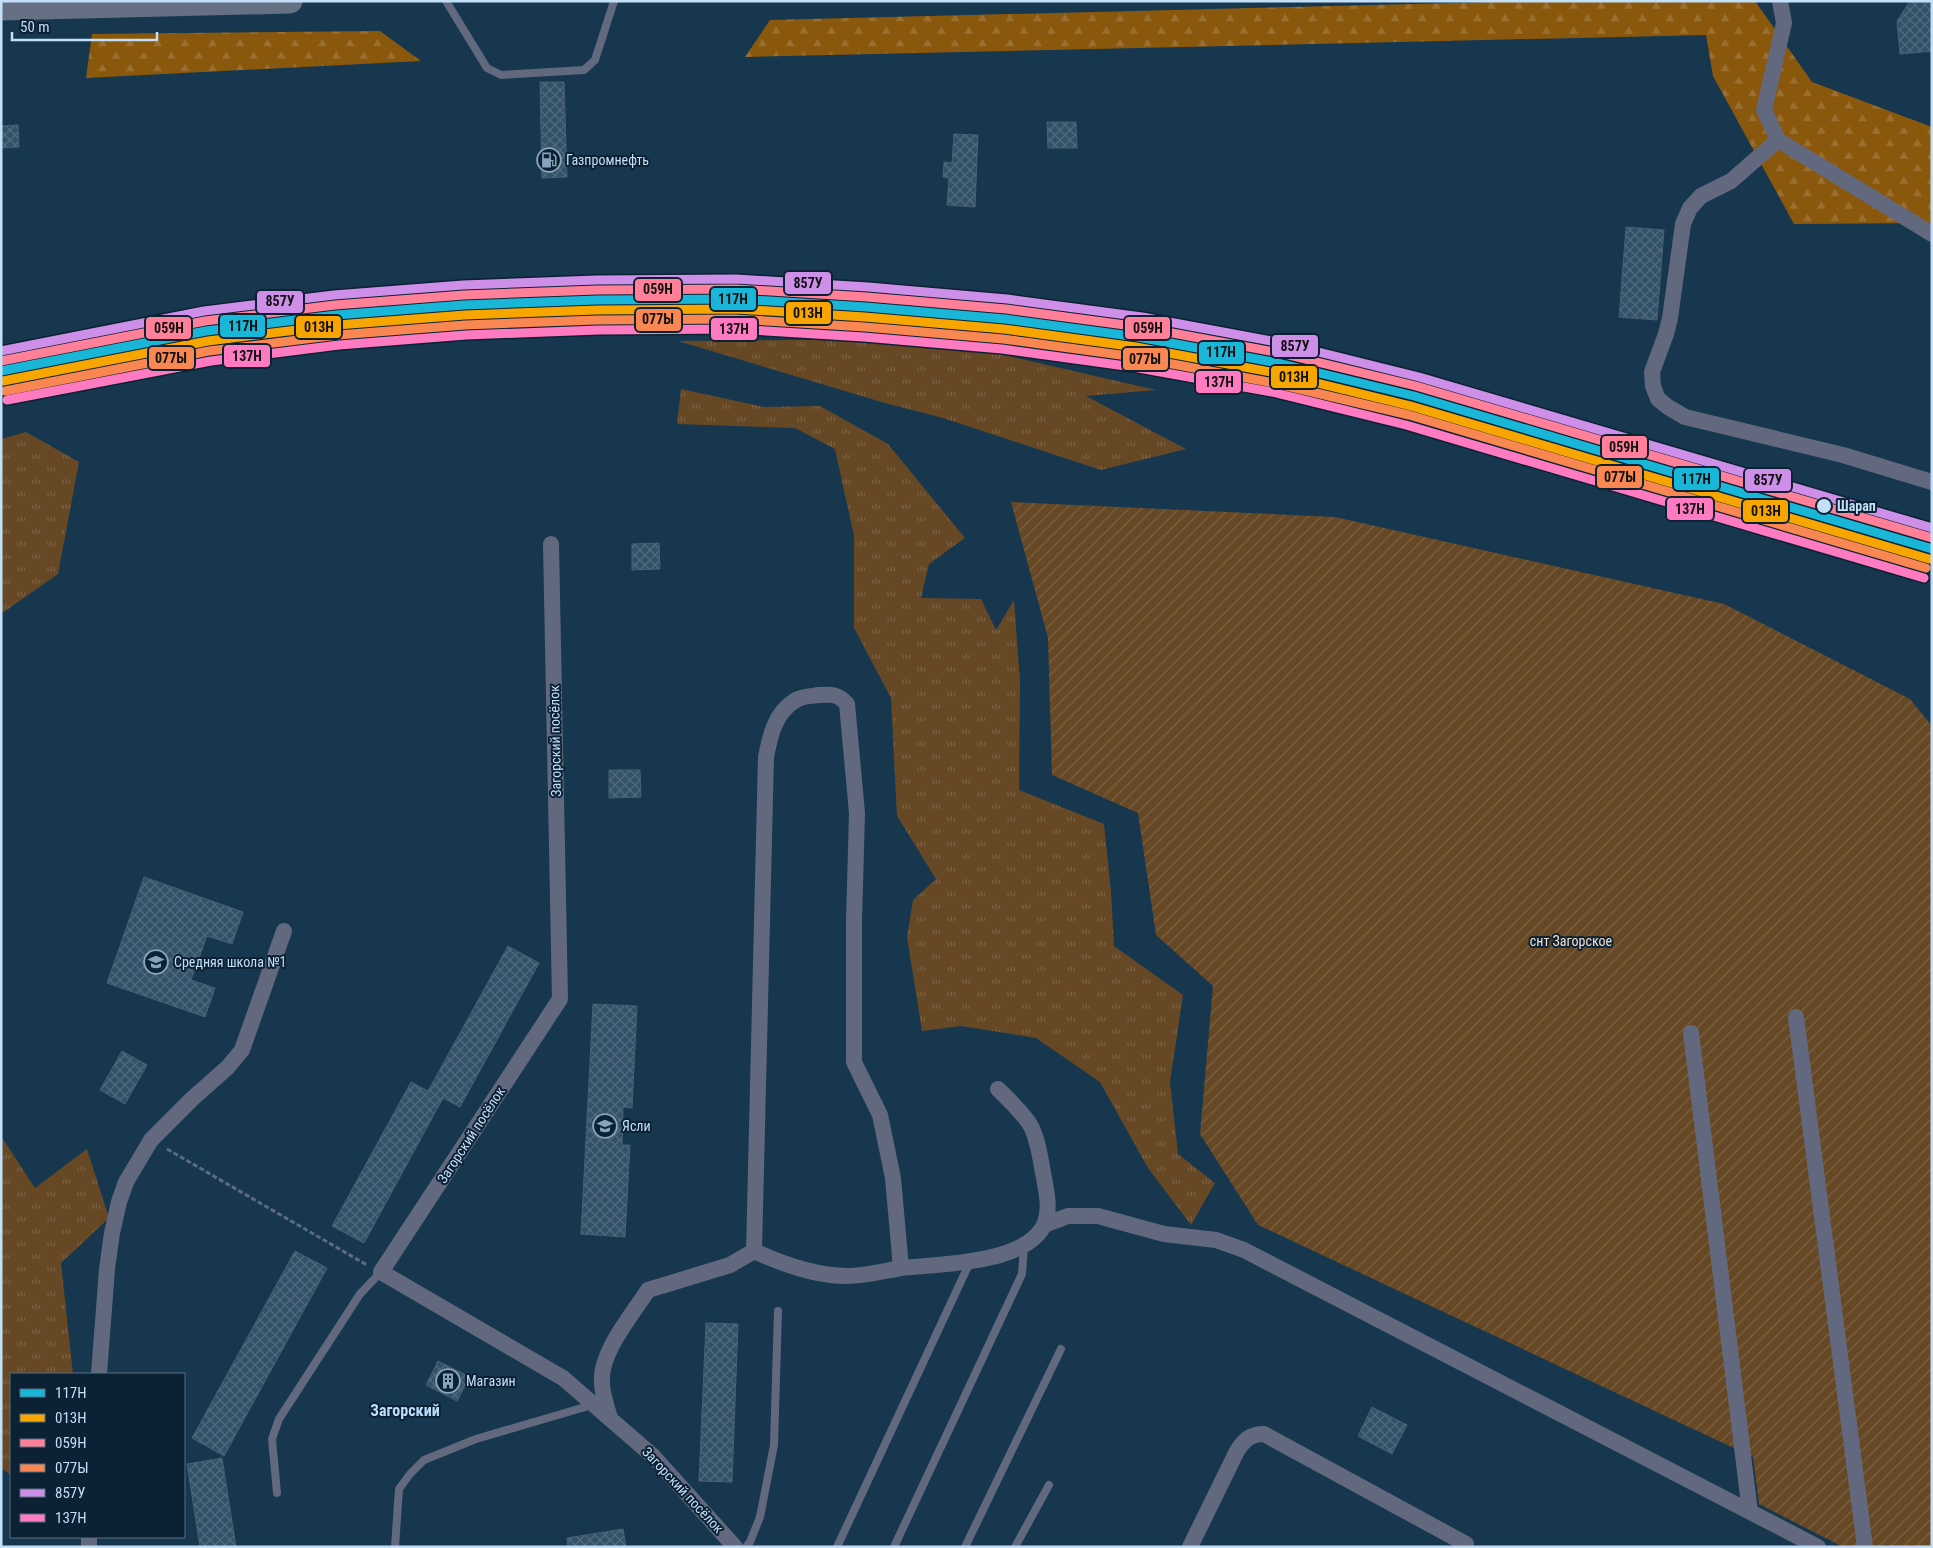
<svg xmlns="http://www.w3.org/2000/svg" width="1933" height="1548" viewBox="0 0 1933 1548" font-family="'Roboto Condensed',sans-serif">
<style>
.grass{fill:url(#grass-tufts)}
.forest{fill:url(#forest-firs)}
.garden{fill:url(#garden-furrows)}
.building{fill:url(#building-cross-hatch);stroke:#476073}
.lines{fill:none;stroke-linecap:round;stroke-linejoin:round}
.path{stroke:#5e6b7f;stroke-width:3;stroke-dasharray:5 2.5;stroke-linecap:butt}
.lane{stroke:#62697e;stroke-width:8}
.street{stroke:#62697e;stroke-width:16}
.primary{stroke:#667085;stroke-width:25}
.rail-1-casing{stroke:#0c2234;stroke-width:12}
.rail-2-casing{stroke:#0c2234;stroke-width:12}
.rail-3-casing{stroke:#0c2234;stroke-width:12}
.rail-4-casing{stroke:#0c2234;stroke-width:12}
.rail-5-casing{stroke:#0c2234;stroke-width:12}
.rail-6-casing{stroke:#0c2234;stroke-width:12}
.rail-1{stroke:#1ab6d8;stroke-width:9}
.rail-2{stroke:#f7a600;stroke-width:9}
.rail-3{stroke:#ff8098;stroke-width:9}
.rail-4{stroke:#f88751;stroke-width:9}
.rail-5{stroke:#ce8fe9;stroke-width:9}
.rail-6{stroke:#fe7ac1;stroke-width:9}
.stop-dot{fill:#c4dff8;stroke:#0c2234;stroke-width:2}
.labels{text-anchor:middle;stroke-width:4;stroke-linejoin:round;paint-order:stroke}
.poi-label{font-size:14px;fill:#c4dff8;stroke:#0c2234;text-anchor:start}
.stop-label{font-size:14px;font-weight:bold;fill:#c4dff8;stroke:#0c2234;text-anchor:start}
.street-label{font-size:14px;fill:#c4dff8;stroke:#0c2234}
.park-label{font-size:14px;fill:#f4dfcb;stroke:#0c2234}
.quarter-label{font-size:16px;font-weight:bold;fill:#bbdcfa;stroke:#0c2234}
.line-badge{stroke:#0c2234;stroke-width:2}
.pale-badge-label{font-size:14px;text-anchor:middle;font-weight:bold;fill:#111}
</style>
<defs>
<pattern id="grass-tufts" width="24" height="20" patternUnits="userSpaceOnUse" patternTransform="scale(1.25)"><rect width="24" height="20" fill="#664825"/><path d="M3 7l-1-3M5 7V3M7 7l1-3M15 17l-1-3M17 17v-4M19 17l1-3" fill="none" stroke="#7a6245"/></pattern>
<pattern id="forest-firs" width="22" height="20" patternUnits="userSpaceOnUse" patternTransform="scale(1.25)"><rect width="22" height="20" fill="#8a580d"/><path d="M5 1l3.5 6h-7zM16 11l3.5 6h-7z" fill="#997031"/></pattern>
<pattern id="garden-furrows" width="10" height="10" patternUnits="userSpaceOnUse" patternTransform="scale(1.25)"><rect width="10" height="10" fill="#664825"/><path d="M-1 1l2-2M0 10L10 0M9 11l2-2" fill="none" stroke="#7a6245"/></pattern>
<pattern id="building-cross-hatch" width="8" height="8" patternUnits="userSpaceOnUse" patternTransform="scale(1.25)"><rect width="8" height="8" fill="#335167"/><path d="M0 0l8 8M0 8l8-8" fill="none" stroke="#4f6a7e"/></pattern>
</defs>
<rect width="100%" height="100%" fill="#16374e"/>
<path class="grass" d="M934,339L1156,390L1086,396L1186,449L1101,470L943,418L885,403L678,341Z
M681,389L764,407L820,406L888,444L965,538L929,564L921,598L981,599L996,630L1014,600L1020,681L1019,790L1104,824L1111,892L1114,946L1183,995L1170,1082L1178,1154L1215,1183L1191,1225L1148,1168L1100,1082L1036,1038L961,1026L922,1031L907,937L913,900L936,879L897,816L891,698L854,628V536L835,449L795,428L677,424Z
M26,432L79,462L58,574L1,614V439Z
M1,1136L35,1188L87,1149L109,1218L61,1263L73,1374H11V1475L1,1468Z"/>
<path class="forest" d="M1535,1H1755L1812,82L1932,127V223L1794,224L1713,76L1706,35L745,57L770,20Z
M380,31L421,61L86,78L92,34Z"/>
<path class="garden" d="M1011,502L1335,517L1724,604L1910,699L1932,726V1547H1843L1759,1504L1753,1457L1258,1225L1200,1134L1213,986L1156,935L1138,813L1052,775L1048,638Z"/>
<path class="building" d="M1910,1H1932V51L1900,54L1897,21Z
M540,82H564L567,177L542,178Z
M1047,122H1076L1077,148H1048Z
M18,125L19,147L1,148V126Z
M954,134L978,135L975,207L947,205L949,178L943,177L944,162L952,163Z
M1626,227L1664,230L1657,320L1619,317Z
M659,543L660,569L632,570V544Z
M609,770H640L641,797L609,798Z
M144,877L243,912L232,944L207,936L191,980L215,988L205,1017L107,983Z
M508,946L539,963L460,1107L443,1098L364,1243L332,1226L411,1082L428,1091Z
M593,1004L637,1006L632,1108L623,1107L622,1145H630L625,1237L581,1234Z
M122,1051L147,1065L125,1104L100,1090Z
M295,1251L327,1268L224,1456L192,1438Z
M706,1323L738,1324L732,1482L699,1481Z
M438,1361L470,1377L457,1401L426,1385Z
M1372,1407L1407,1425L1392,1454L1358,1436Z
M222,1458L236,1547H200L187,1464Z
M623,1529L626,1547H568L567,1538Z"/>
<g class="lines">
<path class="path" d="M167,1149L367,1265"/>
<path class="lane" d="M446,1L487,68L501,75L584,70L595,60L614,1
M277,1493L272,1439L279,1419L360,1294L381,1272
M395,1547L399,1489L410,1474L424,1460L476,1439L592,1405
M746,1547L750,1542L760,1517L774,1445L778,1311
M837,1547L970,1262
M894,1547L1022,1274L1024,1245
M965,1547L1061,1349
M1015,1547L1049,1485"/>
<path class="street" d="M1780,1L1784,23L1764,110L1778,140L1731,181L1701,196L1690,208L1683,224L1670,318L1666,334L1652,372L1653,386L1658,399L1668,407L1685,417L1843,455L1932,482
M1778,140L1932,234
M551,544L560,999L381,1272L563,1378L653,1456L735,1547
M1796,1017L1865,1547
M1691,1033L1750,1512
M1044,1225L1068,1216H1098L1164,1234L1216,1240L1244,1250L1818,1547
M901,1268C940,1264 1022,1264 1043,1227C1051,1212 1047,1194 1044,1178C1041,1163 1038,1136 1029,1123C1021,1111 1009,1100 998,1089
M99,1374L107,1269L112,1233L119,1202L126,1182L151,1140L193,1098L228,1067L242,1050L284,931
M610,1418C607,1407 602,1394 602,1383C599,1353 633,1314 648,1290L730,1265L754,1251L766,757C770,736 775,712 796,700C802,696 812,696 819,695C831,694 838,694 847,704L857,813L854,921V1062L880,1115L893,1178L901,1268C884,1271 865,1276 847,1276C816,1276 782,1264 754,1251
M89,1547V1537
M1190,1547L1237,1451C1244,1440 1250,1434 1264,1434L1466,1544"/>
<path class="primary" d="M1,8L290,1"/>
<g class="rail-1-casing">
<path id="rail-1" d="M1,371L206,331L336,315L464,305L597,300L736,299L866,307L1005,319L1138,337L1278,363L1414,396L1932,549"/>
</g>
<g class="rail-2-casing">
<path id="rail-2" d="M3,381L208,341L337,325L465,315L597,310L736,309L865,317L1004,329L1136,347L1276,373L1411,406L1929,559"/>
</g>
<g class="rail-3-casing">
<path id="rail-3" d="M1,361L205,321L335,305L464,295L597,290L736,289L867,297L1006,309L1140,327L1280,353L1416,386L1932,538"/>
</g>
<g class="rail-4-casing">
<path id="rail-4" d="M5,391L209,351L338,335L465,325L597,320L735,319L865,327L1003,339L1135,357L1274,383L1409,415L1926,568"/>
</g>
<g class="rail-5-casing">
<path id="rail-5" d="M1,351L204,311L334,295L463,285L597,280L736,279L868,287L1007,299L1142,317L1282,343L1419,377L1932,528"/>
</g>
<g class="rail-6-casing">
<path id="rail-6" d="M7,400L211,361L339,345L466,335L598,330L735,329L864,337L1002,349L1133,367L1272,392L1406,425L1924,578"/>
</g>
<use href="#rail-1" class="rail-1"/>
<use href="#rail-2" class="rail-2"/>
<use href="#rail-3" class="rail-3"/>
<use href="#rail-4" class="rail-4"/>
<use href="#rail-5" class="rail-5"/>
<use href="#rail-6" class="rail-6"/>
</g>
<defs>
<g id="fuel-ring" transform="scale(1.25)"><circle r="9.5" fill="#0c2234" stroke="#87a4bc" stroke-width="1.5"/><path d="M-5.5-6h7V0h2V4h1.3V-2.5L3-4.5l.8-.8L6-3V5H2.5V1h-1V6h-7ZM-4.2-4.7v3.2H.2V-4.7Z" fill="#87a4bc"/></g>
<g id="school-ring" transform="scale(1.25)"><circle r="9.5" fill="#0c2234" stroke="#87a4bc" stroke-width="1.5"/><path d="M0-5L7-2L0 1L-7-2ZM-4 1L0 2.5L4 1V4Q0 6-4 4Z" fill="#87a4bc"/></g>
<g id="building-ring" transform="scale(1.25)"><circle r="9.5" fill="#0c2234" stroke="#87a4bc" stroke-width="1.5"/><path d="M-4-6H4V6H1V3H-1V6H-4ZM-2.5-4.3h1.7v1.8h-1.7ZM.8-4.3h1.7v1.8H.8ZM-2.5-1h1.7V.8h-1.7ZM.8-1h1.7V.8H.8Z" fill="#87a4bc"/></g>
</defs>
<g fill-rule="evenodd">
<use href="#fuel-ring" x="549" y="160"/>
<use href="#school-ring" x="156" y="962"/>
<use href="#school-ring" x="605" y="1126"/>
<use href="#building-ring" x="448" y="1381"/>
</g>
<circle class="stop-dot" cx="1824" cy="506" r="8"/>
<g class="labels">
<g class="poi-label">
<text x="566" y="165">Газпромнефть</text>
<text x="174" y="967">Средняя школа №1</text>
<text x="622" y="1131">Ясли</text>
<text x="466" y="1386">Магазин</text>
</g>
<g class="stop-label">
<text x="1837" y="511">Шарап</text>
</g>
<g class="street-label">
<text transform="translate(555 741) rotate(-91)" y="5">Загорский посёлок</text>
<text transform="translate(471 1135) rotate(-57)" y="5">Загорский посёлок</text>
<text transform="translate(683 1490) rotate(47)" y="5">Загорский посёлок</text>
</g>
<g class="park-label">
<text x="1571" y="946">снт Загорское</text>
</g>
<g class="quarter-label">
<text x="405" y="1416">Загорский</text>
</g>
</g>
<g class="line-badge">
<rect x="784" y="271" width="48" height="24" rx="5" fill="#ce8fe9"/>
<rect x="634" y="278" width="48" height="24" rx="5" fill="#ff8098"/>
<rect x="710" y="287" width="47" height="24" rx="5" fill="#1ab6d8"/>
<rect x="256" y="290" width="48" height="24" rx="5" fill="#ce8fe9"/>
<rect x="785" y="301" width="47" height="24" rx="5" fill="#f7a600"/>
<rect x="635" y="308" width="47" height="24" rx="5" fill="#f88751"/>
<rect x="219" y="314" width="47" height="24" rx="5" fill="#1ab6d8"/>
<rect x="295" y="315" width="47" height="24" rx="5" fill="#f7a600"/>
<rect x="145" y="316" width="47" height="24" rx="5" fill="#ff8098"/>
<rect x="1124" y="316" width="47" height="24" rx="5" fill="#ff8098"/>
<rect x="710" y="317" width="48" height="24" rx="5" fill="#fe7ac1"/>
<rect x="1271" y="334" width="48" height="24" rx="5" fill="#ce8fe9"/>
<rect x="1198" y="341" width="47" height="24" rx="5" fill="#1ab6d8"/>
<rect x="223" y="344" width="48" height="24" rx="5" fill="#fe7ac1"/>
<rect x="148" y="346" width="47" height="24" rx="5" fill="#f88751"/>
<rect x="1122" y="347" width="47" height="24" rx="5" fill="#f88751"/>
<rect x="1270" y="365" width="48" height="24" rx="5" fill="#f7a600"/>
<rect x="1195" y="370" width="47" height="24" rx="5" fill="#fe7ac1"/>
<rect x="1601" y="435" width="47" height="24" rx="5" fill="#ff8098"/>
<rect x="1596" y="465" width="47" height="24" rx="5" fill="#f88751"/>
<rect x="1673" y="467" width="47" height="24" rx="5" fill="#1ab6d8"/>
<rect x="1744" y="468" width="48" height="24" rx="5" fill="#ce8fe9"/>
<rect x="1666" y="497" width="48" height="24" rx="5" fill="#fe7ac1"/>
<rect x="1742" y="499" width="47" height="24" rx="5" fill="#f7a600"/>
</g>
<g class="pale-badge-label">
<text x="808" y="288">857У</text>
<text x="658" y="294">059Н</text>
<text x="733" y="304">117Н</text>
<text x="280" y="306">857У</text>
<text x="808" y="318">013Н</text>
<text x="658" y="324">077Ы</text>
<text x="243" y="331">117Н</text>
<text x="319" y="332">013Н</text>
<text x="169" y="333">059Н</text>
<text x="1148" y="333">059Н</text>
<text x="734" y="334">137Н</text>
<text x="1295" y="351">857У</text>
<text x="1221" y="357">117Н</text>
<text x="247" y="361">137Н</text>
<text x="171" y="363">077Ы</text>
<text x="1145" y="364">077Ы</text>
<text x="1294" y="382">013Н</text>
<text x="1219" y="387">137Н</text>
<text x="1624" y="452">059Н</text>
<text x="1620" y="482">077Ы</text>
<text x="1696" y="484">117Н</text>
<text x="1768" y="485">857У</text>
<text x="1690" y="514">137Н</text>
<text x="1766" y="516">013Н</text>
</g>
<rect width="1933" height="1548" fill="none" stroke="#c4dff8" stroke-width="5"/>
<rect x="10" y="1373" width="175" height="165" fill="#0c2234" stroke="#566e82"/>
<rect x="20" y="1389" width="25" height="8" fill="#1ab6d8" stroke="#566e82"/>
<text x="55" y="1398" font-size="15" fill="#c4dff8">117Н</text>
<rect x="20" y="1414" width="25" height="8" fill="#f7a600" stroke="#566e82"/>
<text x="55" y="1423" font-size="15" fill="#c4dff8">013Н</text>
<rect x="20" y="1439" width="25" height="8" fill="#ff8098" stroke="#566e82"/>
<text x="55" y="1448" font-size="15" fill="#c4dff8">059Н</text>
<rect x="20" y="1464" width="25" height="8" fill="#f88751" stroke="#566e82"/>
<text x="55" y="1473" font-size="15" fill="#c4dff8">077Ы</text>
<rect x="20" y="1489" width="25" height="8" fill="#ce8fe9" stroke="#566e82"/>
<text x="55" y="1498" font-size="15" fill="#c4dff8">857У</text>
<rect x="20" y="1514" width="25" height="8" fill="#fe7ac1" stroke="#566e82"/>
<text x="55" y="1523" font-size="15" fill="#c4dff8">137Н</text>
<path d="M12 32v8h145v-8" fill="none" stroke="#c4dff8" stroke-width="2.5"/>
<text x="20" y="32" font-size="15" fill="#c4dff8" stroke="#0c2234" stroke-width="4" paint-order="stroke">50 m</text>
</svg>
